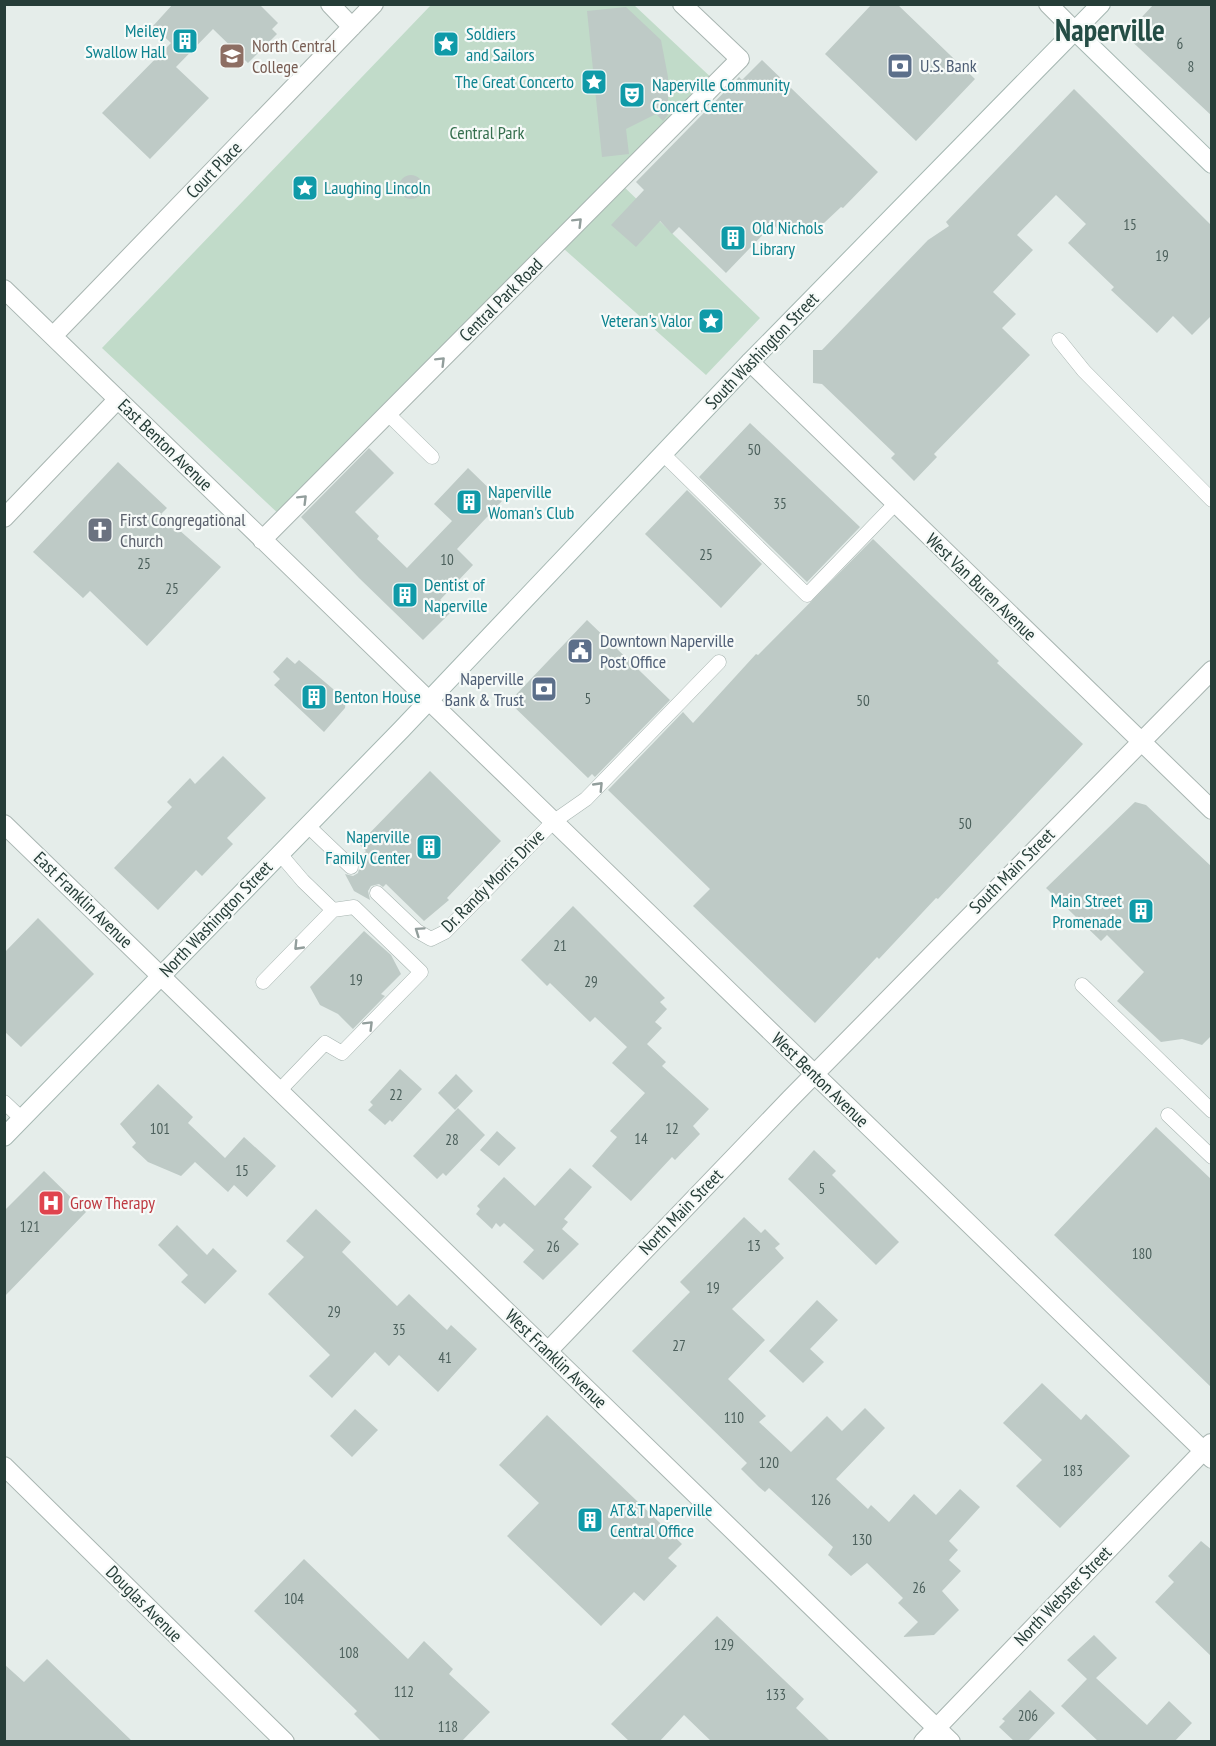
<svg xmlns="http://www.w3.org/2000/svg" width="1216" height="1746" viewBox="0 0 1216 1746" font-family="'PT Sans Narrow',sans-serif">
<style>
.park{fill:#c1dbc9}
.building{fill:#becac6}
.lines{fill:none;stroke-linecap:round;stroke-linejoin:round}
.lane-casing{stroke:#a8b5b1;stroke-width:15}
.street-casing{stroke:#a8b5b1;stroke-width:20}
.secondary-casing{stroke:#a5b7b2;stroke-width:20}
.lane{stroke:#fff;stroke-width:14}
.street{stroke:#fff;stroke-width:18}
.secondary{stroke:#fff;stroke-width:18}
.oneway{stroke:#929e9c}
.labels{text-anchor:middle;stroke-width:4.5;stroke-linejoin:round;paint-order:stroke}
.number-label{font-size:15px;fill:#4c605c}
.culture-label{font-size:18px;fill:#0d838f;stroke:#f6faf8;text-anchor:start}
.education-label{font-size:18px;fill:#785e54;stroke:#f6faf8;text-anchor:start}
.service-label{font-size:18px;fill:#4e5e75;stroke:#f6faf8;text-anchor:start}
.park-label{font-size:18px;fill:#356f4e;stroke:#f6faf8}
.street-label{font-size:18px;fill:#263d38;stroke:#f6faf8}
.worship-label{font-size:18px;fill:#5b616d;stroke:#f6faf8;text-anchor:start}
.health-label{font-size:18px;fill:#be3a42;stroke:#f6faf8;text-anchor:start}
.town-label{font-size:30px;font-weight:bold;fill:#244d45;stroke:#f6faf8}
</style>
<rect width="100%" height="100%" fill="#e5edea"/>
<path class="park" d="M431,5H634L717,83L620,183L760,318L706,375L555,241L282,517L102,348Z"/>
<path class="building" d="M173,4H259L278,23L272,29L277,34L248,63L213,29L176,67L209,98L150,159L102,113L171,43L153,26Z
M872,4H897L975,79L916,141L825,54Z
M1154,4H1212V116L1125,35Z
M626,7L661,40L668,77V115L663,121L656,114L626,129L629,154L602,157L587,11Z
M762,60L878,172L843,208L841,207L824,223L809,224L801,232L792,224L782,234L773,224L726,273L679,227L672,234L660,221L636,247L611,225L644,190L636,182L739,77L742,80Z
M1074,89L1212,226V315L1192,335L1173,316L1157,333L1111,290L1114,287L1068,243L1086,224L1056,195L1017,235L1033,250L993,292L1016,314L1002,328L1030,355L934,454L937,457L914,481L891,458L895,454L822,384L813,383V350H822L928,240L949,226L946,222Z
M399 187a12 12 0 1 1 24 0a12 12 0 1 1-24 0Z
M750,423L860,527L807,582L699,477Z
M369,448L394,473L355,512L379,536L377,539L407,568L452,521L434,504L468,468L502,501L457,549L473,565L440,600L452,611L423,640L359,578L301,517Z
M118,462L167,508L161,514L221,567L147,646L90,591L83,598L33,552Z
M687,490L762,564L721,608L645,534Z
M873,539L999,661L997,663L1083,744L938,899L936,898L879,959L877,957L815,1023L693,906L710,889L608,790L683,712L693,723L756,654L758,655Z
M587,620L670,700L595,777L592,774L588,778L509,702Z
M287,657L295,664L299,660L346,700L345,708L324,732L274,685L280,679L273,672Z
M223,756L266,798L227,838L233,844L202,876L196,870L158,910L114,868L172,807L167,802L190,778L195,784Z
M430,771L501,841L447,898L449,900L424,921L386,884L383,887L379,884L371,886L368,891L370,900L354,891L345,874L353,876L358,873L360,865L357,860L366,851L359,844Z
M1135,802L1146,805L1212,867V1035L1202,1045L1182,1039L1161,1042L1117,1001L1144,972L1107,935L1101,941L1046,888Z
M573,906L665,998L660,1002L667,1009L655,1022L662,1028L647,1044L666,1062L662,1066L709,1109L693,1126L700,1134L675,1160L672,1157L631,1201L592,1166L617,1137L610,1131L645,1093L612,1063L627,1047L595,1017L590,1022L550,983L547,986L521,960Z
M38,918L94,974L21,1047L4,1031V953Z
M364,931L391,955L401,974L381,994L385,996L353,1029L338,1014L320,1005L310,987Z
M400,1069L422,1089L392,1122L390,1120L385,1125L368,1110L373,1105L370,1102Z
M456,1074L473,1091L455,1110L438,1093Z
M158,1084L193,1117L188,1123L225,1158L244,1137L276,1166L247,1197L234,1185L228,1192L195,1162L181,1176L148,1162L132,1147L136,1143L120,1124Z
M458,1108L485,1135L446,1176L443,1173L437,1179L413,1156Z
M1156,1127L1212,1180V1388L1054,1235Z
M497,1131L516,1148L499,1166L480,1150Z
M814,1150L836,1171L832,1175L899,1242L876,1265L788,1179Z
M570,1168L592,1187L564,1219L568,1222L562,1229L579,1244L543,1280L523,1262L534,1250L504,1223L500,1227L496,1223L492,1229L476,1214L480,1209L477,1206L504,1177L535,1206Z
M44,1171L86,1212L4,1297V1211Z
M316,1209L351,1242L342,1252L397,1306L409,1294L447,1330L451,1325L477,1349L438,1392L399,1355L389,1366L375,1352L332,1398L309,1376L330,1355L268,1294L304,1257L286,1241Z
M744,1217L761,1233L765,1229L780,1244L775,1248L784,1258L732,1309L765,1340L728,1379L766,1416L759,1422L791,1452L827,1416L842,1431L865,1408L885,1428L836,1479L868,1509L871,1505L889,1522L914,1494L936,1515L960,1489L980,1507L949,1541L958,1550L949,1560L961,1571L942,1591L959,1610L934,1635L903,1637L918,1622L898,1603L903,1598L867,1563L851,1576L828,1555L833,1547L769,1488L765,1492L759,1487L741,1469L747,1463L632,1351L690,1292L680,1282Z
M177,1225L207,1255L213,1248L237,1271L205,1304L181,1282L188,1275L158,1245Z
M817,1300L838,1320L810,1349L824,1362L803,1383L769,1351Z
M1042,1383L1081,1420L1086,1414L1130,1456L1060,1528L1016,1486L1042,1460L1003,1423Z
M355,1409L378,1430L352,1457L330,1436Z
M547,1415L682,1544L668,1558L677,1566L644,1601L634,1592L601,1626L507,1536L539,1503L499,1465Z
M1201,1541L1212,1550V1657L1155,1602L1174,1582L1168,1576Z
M304,1559L408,1659L424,1641L453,1669L449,1674L490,1712L461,1742H382L354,1714L357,1711L254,1611Z
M717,1616L804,1699L796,1708L831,1742H712L684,1715L659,1742H630L611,1724Z
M1094,1635L1117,1658L1096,1678L1147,1725L1169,1701L1192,1723L1174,1742H1099L1061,1706L1087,1679L1067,1660Z
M47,1659L106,1716L133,1742H4V1664L24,1682Z
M1030,1690L1055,1713L1027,1742H1015L999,1727L1005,1721L1002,1719Z"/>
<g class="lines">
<g class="lane-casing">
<path id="lane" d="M1059,340L1084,371L1212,500
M388,414L432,457
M663,454L807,595L895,504
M308,826L351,867
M280,854L303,881L333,910
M377,893L417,931L431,939L445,932L553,822L586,799L719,662
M263,982L333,910L354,907L421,972L342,1053L325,1043L280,1090
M1082,985L1212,1111
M4,1102L22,1119
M1168,1115L1212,1157"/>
</g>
<g class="street-casing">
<path id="street" d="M330,4L352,27
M1048,4L1075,31
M4,289L1212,1459
M53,336L374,4
M750,362L1212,810
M4,518L118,399
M262,540L740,59L682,4
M4,824L951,1742
M548,1351L790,1099L1212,670
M4,1466L285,1742
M923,1742L1211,1443"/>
</g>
<g class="secondary-casing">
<path id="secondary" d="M1075,31L1212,164
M4,1137L401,730L750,362L1101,4"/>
</g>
<use href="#lane" class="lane"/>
<use href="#street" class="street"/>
<use href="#secondary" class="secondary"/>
</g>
<defs><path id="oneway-chevron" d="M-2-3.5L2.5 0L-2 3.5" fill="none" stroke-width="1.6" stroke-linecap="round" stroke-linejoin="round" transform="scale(1.5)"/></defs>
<g class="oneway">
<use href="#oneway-chevron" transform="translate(578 222) rotate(-45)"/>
<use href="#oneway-chevron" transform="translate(441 361) rotate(-45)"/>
<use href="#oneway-chevron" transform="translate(303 499) rotate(-45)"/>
<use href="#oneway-chevron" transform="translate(599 786) rotate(-46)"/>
<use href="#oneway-chevron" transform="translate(419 931) rotate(-145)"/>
<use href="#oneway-chevron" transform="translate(298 946) rotate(134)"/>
<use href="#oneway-chevron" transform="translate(369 1025) rotate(-45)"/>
</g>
<defs>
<g id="building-square" transform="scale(1.35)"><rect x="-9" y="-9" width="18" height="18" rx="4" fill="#0f9aa8" stroke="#f6faf8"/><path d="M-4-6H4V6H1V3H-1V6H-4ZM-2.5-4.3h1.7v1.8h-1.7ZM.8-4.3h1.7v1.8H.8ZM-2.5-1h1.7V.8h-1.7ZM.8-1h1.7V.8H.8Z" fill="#fff"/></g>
<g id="sight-square" transform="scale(1.35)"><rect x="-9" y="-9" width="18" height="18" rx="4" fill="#0f9aa8" stroke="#f6faf8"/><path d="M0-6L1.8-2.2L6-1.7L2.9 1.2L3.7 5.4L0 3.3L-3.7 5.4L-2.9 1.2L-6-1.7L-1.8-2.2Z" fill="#fff"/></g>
<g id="university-square" transform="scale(1.35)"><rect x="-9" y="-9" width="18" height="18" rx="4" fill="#8d6e63" stroke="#f6faf8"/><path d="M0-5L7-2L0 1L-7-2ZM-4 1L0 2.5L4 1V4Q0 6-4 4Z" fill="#fff"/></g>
<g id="bank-square" transform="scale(1.35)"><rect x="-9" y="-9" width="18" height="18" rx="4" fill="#5c6f8a" stroke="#f6faf8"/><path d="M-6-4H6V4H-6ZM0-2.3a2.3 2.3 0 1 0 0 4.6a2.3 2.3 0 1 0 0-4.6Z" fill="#fff"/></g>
<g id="theatre-square" transform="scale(1.35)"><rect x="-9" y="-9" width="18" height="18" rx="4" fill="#0f9aa8" stroke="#f6faf8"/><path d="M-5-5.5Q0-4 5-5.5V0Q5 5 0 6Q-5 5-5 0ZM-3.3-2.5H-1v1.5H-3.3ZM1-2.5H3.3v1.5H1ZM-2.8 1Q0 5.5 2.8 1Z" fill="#fff"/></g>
<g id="church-square" transform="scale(1.35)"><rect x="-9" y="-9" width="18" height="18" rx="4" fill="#6b7280" stroke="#f6faf8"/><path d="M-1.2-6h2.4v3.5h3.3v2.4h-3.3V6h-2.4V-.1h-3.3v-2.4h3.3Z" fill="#fff"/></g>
<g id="civic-square" transform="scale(1.35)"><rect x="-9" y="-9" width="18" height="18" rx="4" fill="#5c6f8a" stroke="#f6faf8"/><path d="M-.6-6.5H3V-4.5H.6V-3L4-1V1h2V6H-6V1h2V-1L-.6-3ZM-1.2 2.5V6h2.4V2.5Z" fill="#fff"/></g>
<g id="hospital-square" transform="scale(1.35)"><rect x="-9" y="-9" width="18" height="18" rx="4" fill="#e0444e" stroke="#f6faf8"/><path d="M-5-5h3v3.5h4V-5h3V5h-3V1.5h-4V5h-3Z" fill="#fff"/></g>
</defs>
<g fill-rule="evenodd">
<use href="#building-square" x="185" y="41"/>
<use href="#sight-square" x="446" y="44"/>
<use href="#university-square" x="232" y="56"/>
<use href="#bank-square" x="900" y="66"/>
<use href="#sight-square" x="594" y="82"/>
<use href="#theatre-square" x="632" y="95"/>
<use href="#sight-square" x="305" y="188"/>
<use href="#building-square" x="733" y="238"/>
<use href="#sight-square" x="711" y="321"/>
<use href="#building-square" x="469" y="502"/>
<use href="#church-square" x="100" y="530"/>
<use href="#building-square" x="405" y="595"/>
<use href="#civic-square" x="580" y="651"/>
<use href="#bank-square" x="544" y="689"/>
<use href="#building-square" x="314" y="697"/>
<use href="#building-square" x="429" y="847"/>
<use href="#building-square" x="1141" y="911"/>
<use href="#hospital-square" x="51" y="1203"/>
<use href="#building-square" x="590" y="1520"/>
</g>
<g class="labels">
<g class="number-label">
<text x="1180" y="49">6</text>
<text x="1191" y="72">8</text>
<text x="1130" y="230">15</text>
<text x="1162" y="261">19</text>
<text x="754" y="455">50</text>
<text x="780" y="509">35</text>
<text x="706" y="560">25</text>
<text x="447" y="565">10</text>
<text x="144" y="569">25</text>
<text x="172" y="594">25</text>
<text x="588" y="704">5</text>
<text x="863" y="706">50</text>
<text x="965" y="829">50</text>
<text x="560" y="951">21</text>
<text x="356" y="985">19</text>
<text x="591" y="987">29</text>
<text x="396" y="1100">22</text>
<text x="160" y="1134">101</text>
<text x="672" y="1134">12</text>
<text x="641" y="1144">14</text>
<text x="452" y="1145">28</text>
<text x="242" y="1176">15</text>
<text x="822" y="1194">5</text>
<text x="30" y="1232">121</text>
<text x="754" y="1251">13</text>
<text x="553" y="1252">26</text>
<text x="1142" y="1259">180</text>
<text x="713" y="1293">19</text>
<text x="334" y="1317">29</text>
<text x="399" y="1335">35</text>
<text x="679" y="1351">27</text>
<text x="445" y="1363">41</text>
<text x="734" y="1423">110</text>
<text x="769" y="1468">120</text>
<text x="1073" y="1476">183</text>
<text x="821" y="1505">126</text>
<text x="862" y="1545">130</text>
<text x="919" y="1593">26</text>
<text x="294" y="1604">104</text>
<text x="724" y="1650">129</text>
<text x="349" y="1658">108</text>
<text x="404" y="1697">112</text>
<text x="776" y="1700">133</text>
<text x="1028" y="1721">206</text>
<text x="448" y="1732">118</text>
</g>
<g class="culture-label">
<text x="166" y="37" text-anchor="end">Meiley<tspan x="166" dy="21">Swallow Hall</tspan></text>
<text x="466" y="40">Soldiers<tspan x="466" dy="21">and Sailors</tspan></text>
<text x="574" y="88" text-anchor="end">The Great Concerto</text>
<text x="652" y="91">Naperville Community<tspan x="652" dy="21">Concert Center</tspan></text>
<text x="324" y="194">Laughing Lincoln</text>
<text x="752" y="234">Old Nichols<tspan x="752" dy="21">Library</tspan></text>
<text x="692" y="327" text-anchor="end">Veteran's Valor</text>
<text x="488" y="498">Naperville<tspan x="488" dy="21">Woman's Club</tspan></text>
<text x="424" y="591">Dentist of<tspan x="424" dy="21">Naperville</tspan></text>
<text x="334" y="703">Benton House</text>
<text x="410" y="843" text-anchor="end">Naperville<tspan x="410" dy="21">Family Center</tspan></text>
<text x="1122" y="907" text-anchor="end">Main Street<tspan x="1122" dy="21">Promenade</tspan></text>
<text x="610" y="1516">AT&amp;T Naperville<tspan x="610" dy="21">Central Office</tspan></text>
</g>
<g class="education-label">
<text x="252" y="52">North Central<tspan x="252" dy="21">College</tspan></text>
</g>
<g class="service-label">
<text x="920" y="72">U.S. Bank</text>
<text x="600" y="647">Downtown Naperville<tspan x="600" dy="21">Post Office</tspan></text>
<text x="524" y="685" text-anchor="end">Naperville<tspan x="524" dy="21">Bank &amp; Trust</tspan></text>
</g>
<g class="park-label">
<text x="487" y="139">Central Park</text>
</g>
<g class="street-label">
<text transform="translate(214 170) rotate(-46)" y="6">Court Place</text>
<text transform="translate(501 300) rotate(-45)" y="6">Central Park Road</text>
<text transform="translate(762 351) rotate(-46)" y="6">South Washington Street</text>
<text transform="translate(165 445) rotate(44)" y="6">East Benton Avenue</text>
<text transform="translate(981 587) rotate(44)" y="6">West Van Buren Avenue</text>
<text transform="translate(1012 871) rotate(-45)" y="6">South Main Street</text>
<text transform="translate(493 881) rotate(-45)" y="6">Dr. Randy Morris Drive</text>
<text transform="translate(83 900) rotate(44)" y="6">East Franklin Avenue</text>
<text transform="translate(216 919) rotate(-46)" y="6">North Washington Street</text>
<text transform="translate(820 1080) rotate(44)" y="6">West Benton Avenue</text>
<text transform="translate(681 1212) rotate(-46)" y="6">North Main Street</text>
<text transform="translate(556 1359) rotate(44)" y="6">West Franklin Avenue</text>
<text transform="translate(1063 1596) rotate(-46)" y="6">North Webster Street</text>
<text transform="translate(144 1604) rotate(45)" y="6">Douglas Avenue</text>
</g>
<g class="worship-label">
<text x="120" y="526">First Congregational<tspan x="120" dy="21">Church</tspan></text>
</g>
<g class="health-label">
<text x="70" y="1209">Grow Therapy</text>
</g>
<g class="town-label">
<text x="1110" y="41">Naperville</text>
</g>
</g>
<rect width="1216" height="1746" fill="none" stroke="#263d38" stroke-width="12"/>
</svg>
